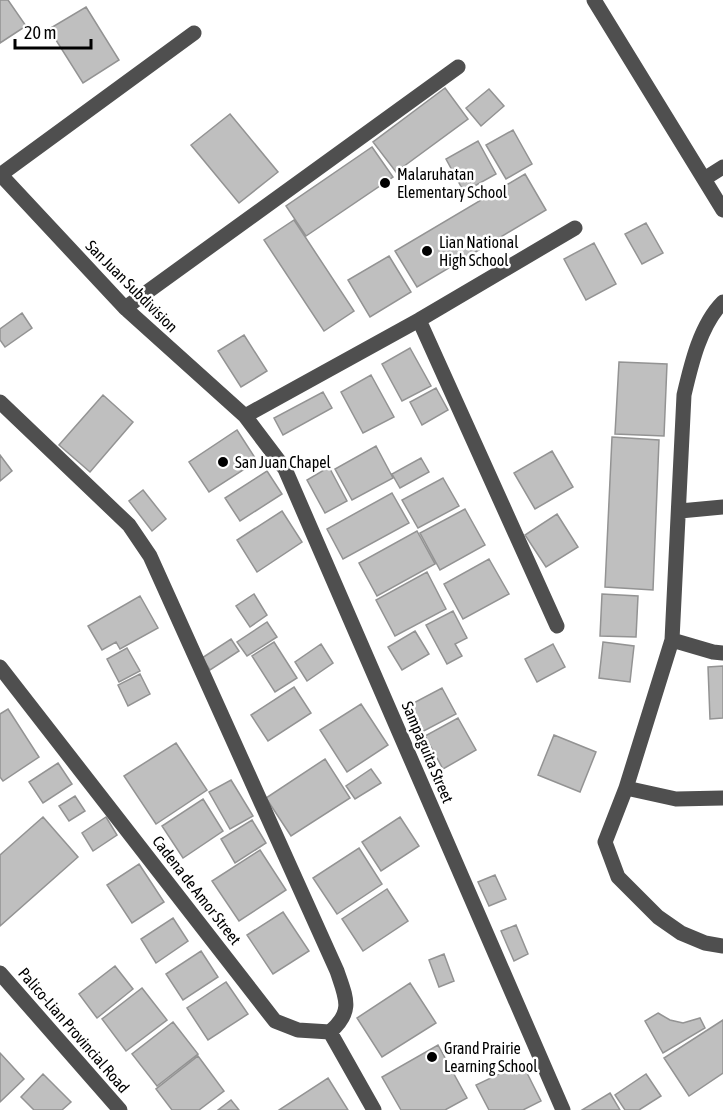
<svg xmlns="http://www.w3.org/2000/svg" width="723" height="1110" viewBox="0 0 723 1110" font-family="'Asap Condensed',sans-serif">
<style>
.building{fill:#bfbfbf;stroke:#939393;stroke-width:1.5}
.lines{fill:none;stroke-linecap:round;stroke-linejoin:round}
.minor{stroke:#4f4f4f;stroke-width:15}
.poi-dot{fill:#000;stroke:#fff;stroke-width:2}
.labels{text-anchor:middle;stroke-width:5;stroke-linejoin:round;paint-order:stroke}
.poi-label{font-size:16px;fill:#000;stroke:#fff;text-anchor:start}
.street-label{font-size:16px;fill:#000;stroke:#fff}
</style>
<rect width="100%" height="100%" fill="#fff"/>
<path class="building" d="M0,0H8L26,26L0,43Z
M86,7L119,60L83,83L49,29Z
M445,88L468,119L396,172L373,142Z
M489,89L504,106L481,126L466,108Z
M230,114L278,172L239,203L191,145Z
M513,130L532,164L506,179L486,145Z
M478,141L496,174L464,192L446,159Z
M372,147L393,177L306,236L286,206Z
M525,174L546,210L417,287L395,251Z
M294,220L354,311L324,331L264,240Z
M646,223L663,253L642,264L625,234Z
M594,243L616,284L586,300L564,259Z
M389,256L411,292L370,317L348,280Z
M22,313L32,328L5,347L0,340V329Z
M244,335L267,371L241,387L218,351Z
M410,348L431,386L402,401L382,364Z
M619,362L667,364L664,436L615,434Z
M371,375L394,417L363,433L341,392Z
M436,388L448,410L422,425L410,402Z
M323,392L332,408L283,435L274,418Z
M103,395L133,422L90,472L59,445Z
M237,430L257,461L209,492L189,462Z
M612,437L659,440L653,590L605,587Z
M376,446L393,478L352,500L335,469Z
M552,451L573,487L535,509L514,473Z
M0,455L12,471L0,481Z
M421,458L429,472L400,488L392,474Z
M329,467L347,501L325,513L307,480Z
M267,471L282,494L240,521L225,498Z
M443,478L459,506L418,528L402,500Z
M143,490L166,519L152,531L129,501Z
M392,493L409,523L343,559L327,529Z
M465,509L485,545L440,570L420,533Z
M282,511L302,542L257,572L237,540Z
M557,514L578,547L546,567L525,535Z
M417,531L435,564L377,596L359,563Z
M489,559L509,594L463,619L444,584Z
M427,572L446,609L395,636L376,600Z
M254,594L267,615L250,627L236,606Z
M602,594L638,596L636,637L600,636Z
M140,596L158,628L120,649L116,642L102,650L88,626Z
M453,611L467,638L455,644L462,656L447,664L426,625Z
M267,622L277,637L247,656L237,642Z
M415,631L429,654L402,670L388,647Z
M231,639L239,651L210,670L202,658Z
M274,642L297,678L275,692L252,656Z
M603,642L634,646L630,682L599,678Z
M321,644L333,663L307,681L295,662Z
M553,644L565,667L537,682L525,659Z
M127,648L140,671L119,682L107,659Z
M723,666V718L710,719L708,667Z
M140,674L150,694L128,706L118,685Z
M294,687L311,713L268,741L251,715Z
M442,688L456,714L418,734L404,708Z
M361,704L388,745L347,772L320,730Z
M8,709L39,757L3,781L0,777V714Z
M458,718L476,750L443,769L425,736Z
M554,735L596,752L580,792L538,775Z
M176,743L207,790L156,824L124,776Z
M325,759L350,798L291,836L266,798Z
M58,763L72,784L43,803L29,782Z
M371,769L381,783L355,799L346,786Z
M231,780L253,816L230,829L209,792Z
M75,796L85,811L69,821L59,806Z
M203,799L223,831L183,858L162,826Z
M43,817L78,857L0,926V855Z
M106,817L117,835L93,851L82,833Z
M400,817L419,846L381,871L362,842Z
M252,820L266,843L235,863L221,839Z
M359,848L382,884L337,914L313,878Z
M260,850L286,890L239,921L212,881Z
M139,864L164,902L132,923L107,885Z
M495,875L506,899L489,906L478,882Z
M387,889L408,921L363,951L342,919Z
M283,912L309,951L273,974L247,935Z
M173,918L188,941L156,963L141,939Z
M516,925L528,954L514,961L501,931Z
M201,951L218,977L183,1000L166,974Z
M444,954L454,981L439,987L429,960Z
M115,966L133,989L97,1018L79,994Z
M226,982L248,1014L208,1040L187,1008Z
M410,983L436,1023L382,1057L357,1018Z
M142,988L167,1020L126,1051L102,1019Z
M658,1013L670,1020L683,1023L700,1018L705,1028L663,1053L645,1021Z
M723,1020V1073L689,1096L664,1058Z
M173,1022L198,1054L157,1086L132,1054Z
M438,1045L467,1098L445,1110H401L382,1077Z
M0,1053L24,1079L0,1102Z
M198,1056L224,1091L199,1110H172L156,1089Z
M522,1063L541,1101L523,1110H489L476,1085Z
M43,1074L71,1102L62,1110H34L21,1097Z
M646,1074L661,1096L639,1110H625L615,1095Z
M328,1078L348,1110H279Z
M610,1093L620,1110H582Z
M231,1100L239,1110H218Z"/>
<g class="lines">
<path class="minor" d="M594,0L723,210
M0,174L125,308L245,416L285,469L563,1110
M0,175L194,33
M704,179L723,167
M723,302C700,325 691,365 684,395L672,640L626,788L605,842L618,877L658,917L681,933L705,943L723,946
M125,308L458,67
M419,320L557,626
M0,402L129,525L150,556L337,971C346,998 354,1011 330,1032
M245,416L419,320L575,228
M680,511L723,507
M672,640L713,652L723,653
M0,667L275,1021L298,1030L330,1032L374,1110
M626,788L676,799L723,798
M0,973L120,1110"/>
</g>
<g class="poi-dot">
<circle cx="385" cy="183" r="6"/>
<circle cx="427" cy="251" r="6"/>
<circle cx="223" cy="462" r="6"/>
<circle cx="432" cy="1057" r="6"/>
</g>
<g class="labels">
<g class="poi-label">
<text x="397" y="180">Malaruhatan<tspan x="397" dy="18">Elementary School</tspan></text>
<text x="439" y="248">Lian National<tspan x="439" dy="18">High School</tspan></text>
<text x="235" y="468">San Juan Chapel</text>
<text x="444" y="1054">Grand Prairie<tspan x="444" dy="18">Learning School</tspan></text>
</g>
<g class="street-label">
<text transform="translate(132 286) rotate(45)" y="6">San Juan Subdivision</text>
<text transform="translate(428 752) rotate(67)" y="6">Sampaguita Street</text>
<text transform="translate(197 890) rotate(52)" y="6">Cadena de Amor Street</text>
<text transform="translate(74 1030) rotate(49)" y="6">Palico-Lian Provincial Road</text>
</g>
</g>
<path d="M15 39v9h76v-9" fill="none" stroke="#000000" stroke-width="3"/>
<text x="24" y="39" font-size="18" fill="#000000" stroke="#ffffff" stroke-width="4.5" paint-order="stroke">20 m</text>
</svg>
